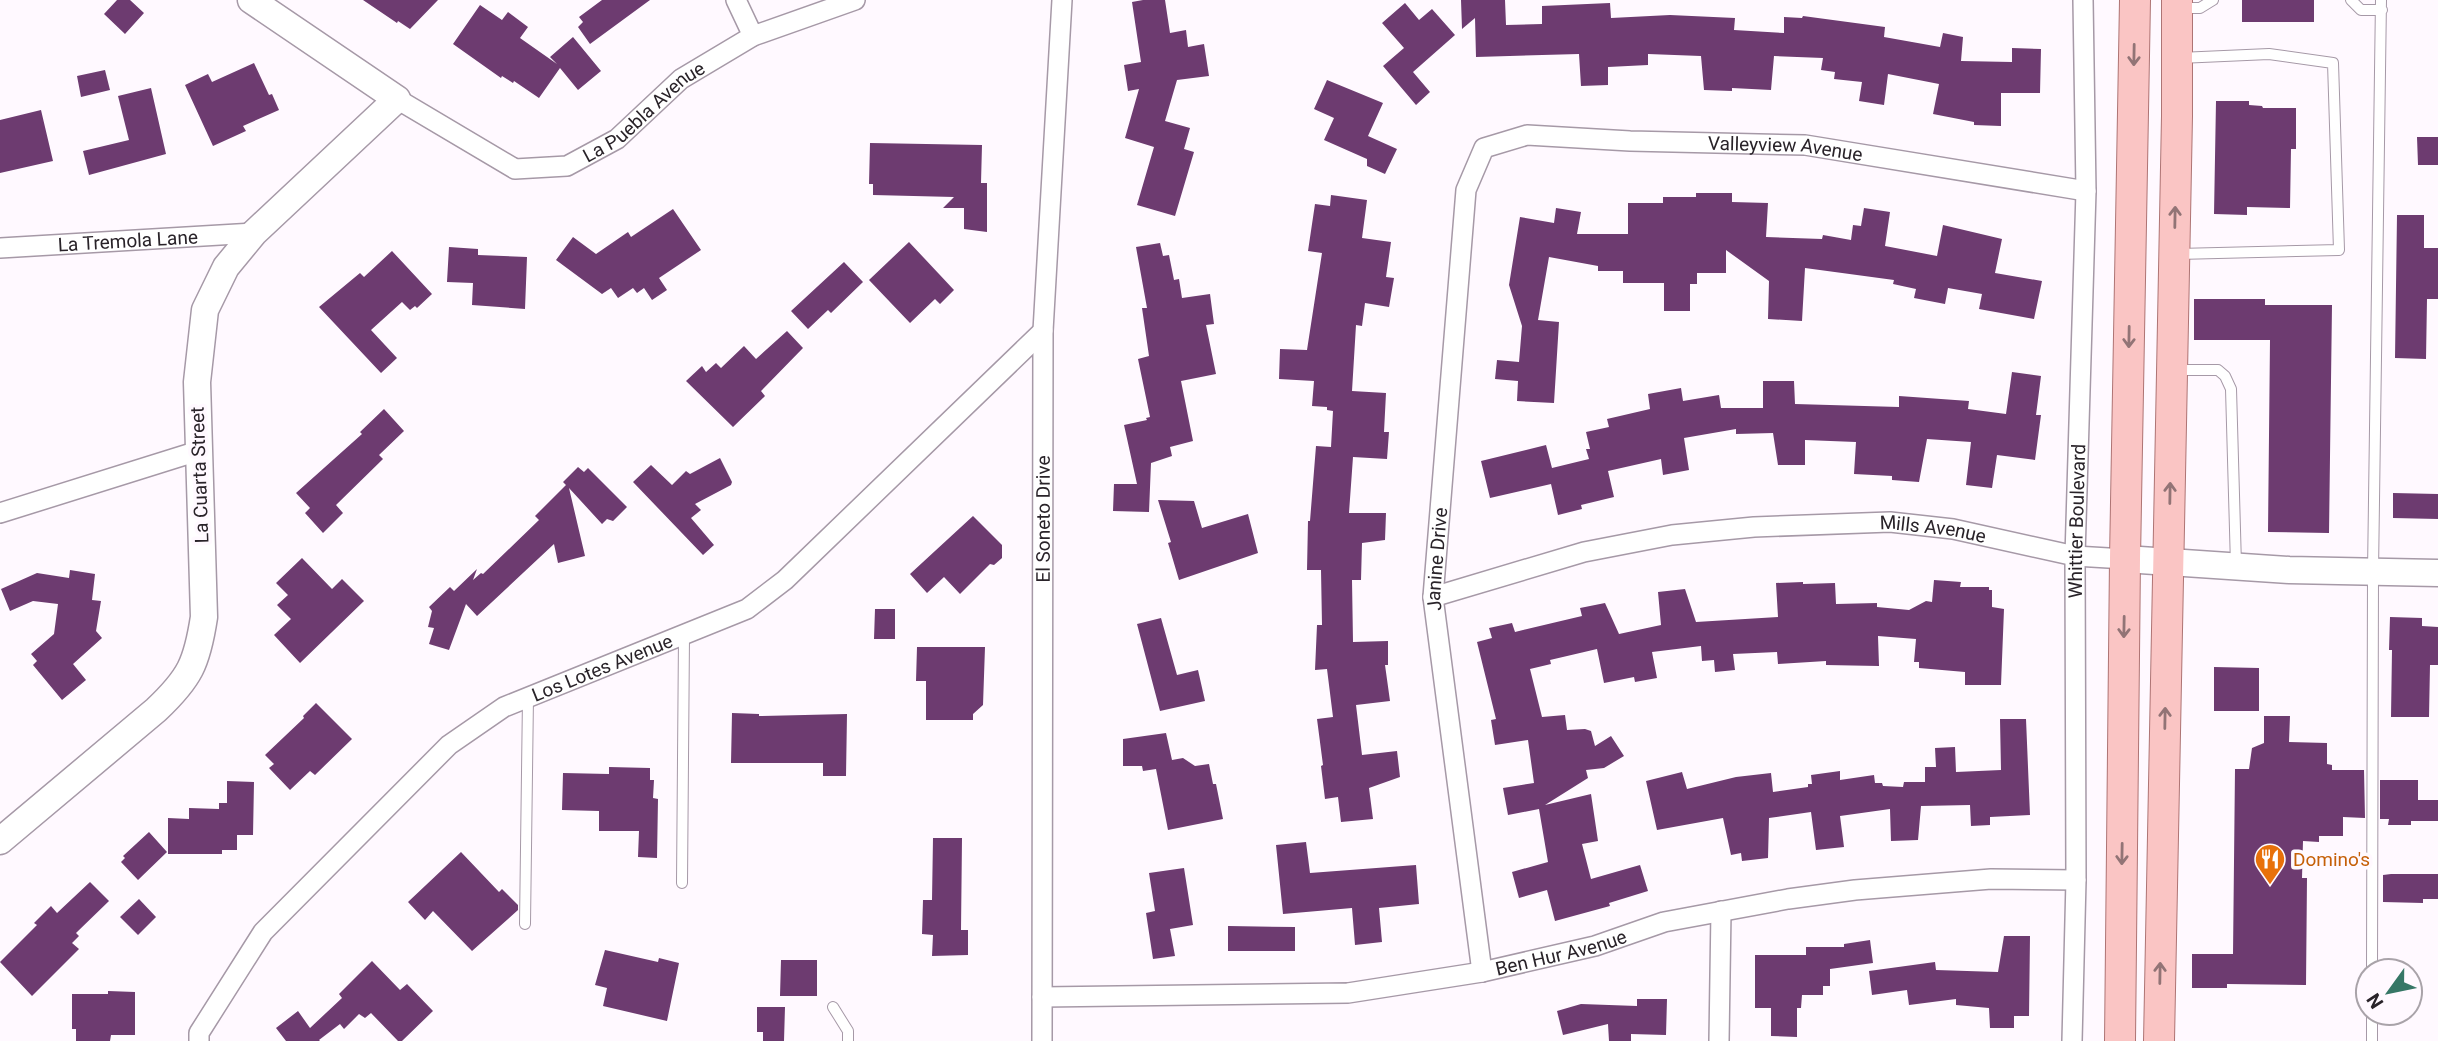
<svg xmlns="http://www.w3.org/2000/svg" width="2438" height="1041" viewBox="0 0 2438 1041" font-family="Roboto,sans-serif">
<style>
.building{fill:#6d3b70}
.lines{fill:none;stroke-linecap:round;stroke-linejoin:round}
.lane-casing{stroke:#a699a7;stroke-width:12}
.street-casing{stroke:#a699a7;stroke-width:22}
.secondary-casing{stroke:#a699a7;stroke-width:29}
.primary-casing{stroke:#ae7474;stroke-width:32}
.lane{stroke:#fff;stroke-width:10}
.street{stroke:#fff;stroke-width:19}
.secondary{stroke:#fff;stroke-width:26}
.primary{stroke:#fac5c4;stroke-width:30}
.oneway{stroke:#927476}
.labels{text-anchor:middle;stroke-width:7;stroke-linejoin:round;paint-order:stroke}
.street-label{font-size:19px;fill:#292329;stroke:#fff9ff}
.food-label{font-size:19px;fill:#c56008;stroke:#fff9ff;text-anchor:start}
</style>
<rect width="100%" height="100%" fill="#fff9ff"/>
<path class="building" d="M117,0H130L144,13L125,34L104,14Z
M363,0H438L410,29L398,21L397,23Z
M602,0H650L590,44L578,27L583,22L579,17Z
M1143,0H1165L1170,33L1186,30L1188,47L1204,44L1209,76L1177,80L1165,121L1190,128L1184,149L1194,152L1175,216L1137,205L1154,147L1125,138L1139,89L1128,91L1124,65L1141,62L1132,2Z
M1461,0H1505L1506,25L1542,24V6L1610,3L1611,18L1670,15L1735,18L1734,30L1784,33V17L1802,18L1803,16L1885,27L1884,37L1940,47L1943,33L1963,37L1961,61L2012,62V48L2041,49L2040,93H2001V126L1974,125V122L1933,114L1939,84L1888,74L1884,105L1859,101L1862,82L1834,79L1835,72L1821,70L1823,58L1774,56L1771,90L1732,88V91L1704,90L1701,56L1648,54V65L1608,67V85L1581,86L1579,54L1476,57L1475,18L1462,29Z
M2242,0H2314V22H2242Z
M1405,3L1419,20L1432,9L1455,35L1413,72L1430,92L1416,105L1383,66L1404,48L1382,23Z
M480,5L502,20L508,12L528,27L520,38L557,64L550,57L573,37L601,71L578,90L560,68L539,98L514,81L513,83L502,76L501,78L453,44Z
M254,63L269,95L272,94L279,110L243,126L246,131L213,146L185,85L208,74L212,82Z
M105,70L110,90L81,97L77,76Z
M1327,80L1383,103L1368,136L1397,149L1385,174L1367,166V159L1324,140L1334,118L1314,109Z
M151,88L166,154L89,175L83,151L129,140L118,96Z
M2216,101H2249V105L2262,106L2263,108H2296V149H2291L2290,208L2247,207V215L2214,214Z
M41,110L53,161L0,173V120Z
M2417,137H2438V165H2418Z
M870,143L982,145L981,183H987V232L964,229V208H943L954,197L873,195V184H869Z
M1696,193H1732V202L1768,203L1766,237L1822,239L1823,235L1851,240L1853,225L1861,226L1864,208L1890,212L1885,246L1937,256L1943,225L2002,239L1995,273L2042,281L2034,319L1979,309L1982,294L1948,288L1945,304L1914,298L1916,289L1893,284L1894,280L1805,268L1802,321L1768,319L1769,281L1726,250V273H1697V284H1690V311H1664V283H1623V271H1598V266L1549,257L1538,320L1559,322L1554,403L1517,401L1518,381L1495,379L1497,360L1519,362L1522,326L1509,285L1520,217L1554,223L1556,208L1581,212L1577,234H1628V203H1663V197H1696Z
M1331,195L1367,200L1362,238L1391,242L1386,277L1394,278L1389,307L1365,303L1362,326L1356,325L1352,391L1386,393L1384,432H1389L1387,459L1353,457L1349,513H1386L1385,540L1362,543L1361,580H1352L1353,642L1388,641V665H1385L1390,701L1356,705L1362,755L1397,751L1400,777L1369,788L1373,819L1341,822L1338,797L1325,799L1321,766L1323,765L1317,719L1333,717L1327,669L1315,670L1317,625H1322L1321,570H1307L1308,521H1310L1316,446L1331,447L1333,411L1327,410V407L1312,406L1314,381L1279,379L1280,349L1307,350L1322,253L1308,251L1315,204L1330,206Z
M673,209L701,250L659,278L667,290L652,300L644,288L637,293L633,288L618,298L611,288L602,294L556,260L573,237L596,254L628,232L631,237Z
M2397,215H2424V248H2438V299H2427L2426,359L2395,358Z
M909,242L954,290L940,304L935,299L910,323L869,280Z
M1160,243L1163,256L1169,255L1174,280L1179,279L1182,298L1210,294L1214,324L1206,325L1216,374L1181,381L1193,441L1170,447L1172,456L1151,463L1149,512L1113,511L1114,484H1137L1124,425L1147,420L1146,418L1150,417L1138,359L1149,356L1142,308H1147L1136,247Z
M449,247L478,249V255L527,257L525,309L472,305L473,283L447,282Z
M392,251L432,294L417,308L415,306L410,310L402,302L371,330L397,358L381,373L319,307L360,273L364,277Z
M844,262L863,282L831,313L828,310L808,329L791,311Z
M2194,299H2265V305H2332L2329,533L2268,532L2270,340H2194Z
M787,331L803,348L761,391L765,396L733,427L686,381L702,366L706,372L716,363L721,368L744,346L756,359Z
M2012,372L2041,376L2036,415H2041L2035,460L1997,455L1992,488L1966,485L1971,442L1927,439L1919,482L1892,480V476L1854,474L1856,442L1805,440V465H1778L1773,433L1736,434V429L1684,438L1689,470L1663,475L1661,459L1608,471L1614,497L1581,505L1582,509L1558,515L1551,484L1490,498L1481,461L1546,445L1552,468L1589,459L1586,449H1590L1586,432L1609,427L1607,419L1650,409L1648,394L1681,388L1683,401L1719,395L1721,408H1763V381H1794L1795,404L1899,407V396L1969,401L1968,409L2006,414Z
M384,409L404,431L379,455L383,459L336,505L343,513L323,533L305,513L310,508L296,493L362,434L360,432Z
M720,458L732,482L731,485L695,504L701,510L691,518L714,545L703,555L633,482L651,465L672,485L686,471L690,474Z
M578,467L584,472L588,468L627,507L613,521L607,519L602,524L569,488L585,556L558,563L554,544L477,616L466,604L449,650L429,644L434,628L428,627L432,611L429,607L450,587L454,591L477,569L473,580L481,573L483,574L539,520L535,516L566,485L563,482Z
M2393,493L2438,494V519L2393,518Z
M1158,500L1194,501L1202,528L1248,514L1258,553L1179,580L1168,543L1171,542Z
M973,516L1002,545V558L994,565L990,564L960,594L944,577L927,593L910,574Z
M302,558L332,589L342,579L364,601L300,663L274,635L291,619L277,605L288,595L276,583Z
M70,570L95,574L92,600L101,601L96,631L102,638L73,664L86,680L62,700L33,665L37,661L31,654L54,634L58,604L33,601L10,611L1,589L37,573L69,578Z
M1934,580L1961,582L1960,587H1989V590H1992V607L2004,609L2001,685H1965V672L1919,668V662H1914L1916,639L1878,636L1879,666L1826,665V661L1778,664L1777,652L1733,654L1735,670L1715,672L1714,660L1702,661L1701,646L1652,652L1657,678L1635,682L1634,677L1604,683L1597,649L1550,660L1551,664L1530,669L1542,717L1565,715L1567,730L1585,729L1591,731L1595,746L1611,736L1624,756L1604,768L1586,770L1588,778L1545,805L1591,794L1598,841L1582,844L1591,879L1640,865L1648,891L1609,903L1610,906L1555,921L1547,890L1519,898L1512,872L1548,862L1539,809L1508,815L1503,788L1534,783L1528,740L1495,745L1491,720L1496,719L1477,642L1492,638L1489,628L1512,623L1515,632L1582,616L1580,608L1605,603L1619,634L1661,625L1658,592L1685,589L1696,622L1778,617L1776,583L1803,582V584L1835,583L1836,604L1877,603V607L1909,610L1926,601L1932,602Z
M875,609H895V639H874Z
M2390,617L2422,618V626L2438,627V665H2430L2429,717H2391L2392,650H2389Z
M1161,618L1177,675L1198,670L1205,701L1160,711L1137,624Z
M917,647H985L983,705L973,714V720H926V681H916Z
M2214,667L2259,668V711H2214Z
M316,703L352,739L315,775L310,771L290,790L269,768L274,764L265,755L304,718L303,716Z
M732,713L759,714V716L847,714L846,776H823V763H731Z
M2264,716H2290L2289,742L2327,743V764L2332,765V770H2364L2365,818L2343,817V836H2319V842L2303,841L2302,878H2307L2306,985L2227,984V988H2192V954H2233L2235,769H2249L2252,748L2264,743Z
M2000,719H2026L2030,815L1990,817V825L1971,826L1970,805L1921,806L1918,840L1891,841L1890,809L1840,816L1844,847L1816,850L1811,812L1769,818L1768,858L1742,861L1741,853L1731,855L1723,818L1657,830L1646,781L1682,772L1687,789L1736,777L1771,773L1773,792L1808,787V784H1812L1811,775L1840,771V780L1874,775L1875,783H1882L1883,786L1903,787L1904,782H1925V767H1936L1935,748L1955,747L1956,772L2001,770Z
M1166,733L1172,760L1183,758L1195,766L1209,764L1213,784H1216L1223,819L1168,830L1156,769L1143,771L1142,766H1123V739Z
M609,767L650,768V780H654L653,798L658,799L657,858L638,857L639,831H599V811L562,810L563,773L609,774Z
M2380,780H2418V800H2438V821H2411V825H2388L2389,819H2380Z
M227,781L254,782L253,835H237V850H222V854H168V818L189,819V808L219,809V803H227Z
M149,832L167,852L138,880L121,862L125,858L123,856Z
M933,838H962L961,930H968V955L932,956L933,935L922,934L923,900H932Z
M1306,842L1310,873L1416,865L1419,904L1379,908L1382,942L1355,945L1352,908L1283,914L1276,845Z
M461,852L499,892L502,889L518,905V910L472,951L433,911L425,920L408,902Z
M1184,868L1193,925L1170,929L1175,956L1153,959L1146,913L1155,911L1149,873Z
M2391,874H2438V899H2423V903L2383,902V875Z
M90,882L109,901L76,933L79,936L72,943L79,949L32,996L0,962L37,925L34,923L51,906L57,913Z
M139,899L156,917L138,935L120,917Z
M1228,926L1295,927V951H1228Z
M2004,936H2030L2029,1016H2014V1028H1990L1989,1008L1956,1005V999L1909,1005L1907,990L1872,995L1869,971L1935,962L1936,970L1998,972Z
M1870,940L1873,963L1830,969V986H1823V995H1802L1801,1008H1797V1037L1771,1036V1008H1755V955H1806V947H1844V944Z
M605,950L658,962L659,958L679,963L667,1021L603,1006L607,988L595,985Z
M781,960H817V996H780Z
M372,961L400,990L407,984L433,1011L402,1041H398L371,1013L365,1018L359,1014L344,1029L340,1024L319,1040L320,1041H286L276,1028L298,1011L310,1028L342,998L339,994Z
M108,991L135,992V1035H111L110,1041H76V1029H72V994H108Z
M1637,999H1667L1666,1035L1631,1034V1041H1609L1608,1024L1563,1035L1557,1011L1581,1004L1637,1006Z
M757,1007H785L784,1041H763V1032H757Z"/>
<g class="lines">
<g class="lane-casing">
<path id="lane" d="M2351,0L2361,10H2382
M2181,8H2200L2213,0
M2178,254L2339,250L2333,63L2269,54L2179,58
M2174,370H2218L2225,376L2231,389L2236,565
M682,883L684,636
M525,924L528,697
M2372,971L2373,572L2381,0
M833,1007L848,1031V1041
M2372,1041V1013"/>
</g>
<g class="street-casing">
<g id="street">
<path d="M736,0L753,36"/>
<path id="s1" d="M397,99L515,169L567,166L617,139L681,79L753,36L855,0"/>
<path id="s2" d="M0,248L254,233"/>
<path d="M0,513L198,451"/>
<path id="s3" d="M1433,597L1584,552L1672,535L1754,527L1890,522L1953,529L2075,556L2125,559"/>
<path id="s4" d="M1482,972L1433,597L1466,190L1484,148L1527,135L1630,141L1805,145L2086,191"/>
<path id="s5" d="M1042,997L1348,993L1482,972L1595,946L1664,922L1788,899L1855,890L1991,879L2076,880"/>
<path id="s6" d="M199,1041V1033L263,932L449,745L504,707L747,609L785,580L1043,331"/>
<path id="s7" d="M1042,1041L1043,331L1062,0"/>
<path d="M1719,1041L1721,911"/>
<path id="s8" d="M2072,1041L2076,880L2075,556L2086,191L2083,0"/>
</g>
</g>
<g class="secondary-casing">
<path id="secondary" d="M2125,559L2289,570L2438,573
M0,841L156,710C190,678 197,663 204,617L197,382L205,310L226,267L254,233L397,99L251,0"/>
</g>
<g class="primary-casing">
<path id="primary" d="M2120,1041L2125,559L2135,0
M2159,1041L2177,116V0"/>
</g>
<use href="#lane" class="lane"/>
<use href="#street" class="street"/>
<use href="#secondary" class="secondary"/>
<use href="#primary" class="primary"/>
</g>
<defs><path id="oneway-shaft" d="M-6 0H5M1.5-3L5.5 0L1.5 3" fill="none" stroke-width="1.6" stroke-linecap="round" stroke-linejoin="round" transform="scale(1.75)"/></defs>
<g class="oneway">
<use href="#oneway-shaft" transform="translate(2134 55) rotate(91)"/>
<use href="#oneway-shaft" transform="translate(2175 217) rotate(-89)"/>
<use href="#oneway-shaft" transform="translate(2129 337) rotate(91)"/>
<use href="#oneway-shaft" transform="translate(2170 493) rotate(-89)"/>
<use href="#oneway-shaft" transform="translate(2124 627) rotate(91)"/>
<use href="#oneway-shaft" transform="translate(2165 718) rotate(-89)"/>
<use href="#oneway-shaft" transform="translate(2122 854) rotate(91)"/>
<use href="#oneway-shaft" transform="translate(2160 973) rotate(-89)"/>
</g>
<defs>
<g id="restaurant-pin" transform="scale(1.575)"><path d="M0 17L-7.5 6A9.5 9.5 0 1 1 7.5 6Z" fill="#e8710a" stroke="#fff9ff"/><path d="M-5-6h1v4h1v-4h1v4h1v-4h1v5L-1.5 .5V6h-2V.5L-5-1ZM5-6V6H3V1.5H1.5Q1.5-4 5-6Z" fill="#fff"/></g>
</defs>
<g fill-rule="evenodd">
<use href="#restaurant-pin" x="2270" y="859"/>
</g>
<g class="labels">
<g class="street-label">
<text dy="7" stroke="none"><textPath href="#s1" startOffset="284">La Puebla Avenue</textPath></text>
<text dy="7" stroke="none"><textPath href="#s4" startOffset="1136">Valleyview Avenue</textPath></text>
<text dy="7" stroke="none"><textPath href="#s2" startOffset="128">La Tremola Lane</textPath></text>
<text transform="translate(199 475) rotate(-92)" y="7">La Cuarta Street</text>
<text dy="7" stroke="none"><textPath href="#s7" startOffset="522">El Soneto Drive</textPath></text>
<text dy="7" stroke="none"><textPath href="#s8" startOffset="520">Whittier Boulevard</textPath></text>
<text dy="7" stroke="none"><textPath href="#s3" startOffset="509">Mills Avenue</textPath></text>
<text dy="7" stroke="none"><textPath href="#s4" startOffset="416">Janine Drive</textPath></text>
<text dy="7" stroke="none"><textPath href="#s6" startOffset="564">Los Lotes Avenue</textPath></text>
<text dy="7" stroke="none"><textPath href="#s5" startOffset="523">Ben Hur Avenue</textPath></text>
</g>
<g class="food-label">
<text x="2293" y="866">Domino's</text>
</g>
</g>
<g transform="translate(2389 992) rotate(237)"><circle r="33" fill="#fff9ff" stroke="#a9a3a9" stroke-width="2"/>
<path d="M0-5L12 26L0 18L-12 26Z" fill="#367766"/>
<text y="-10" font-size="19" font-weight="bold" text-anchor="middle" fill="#292329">N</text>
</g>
</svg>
